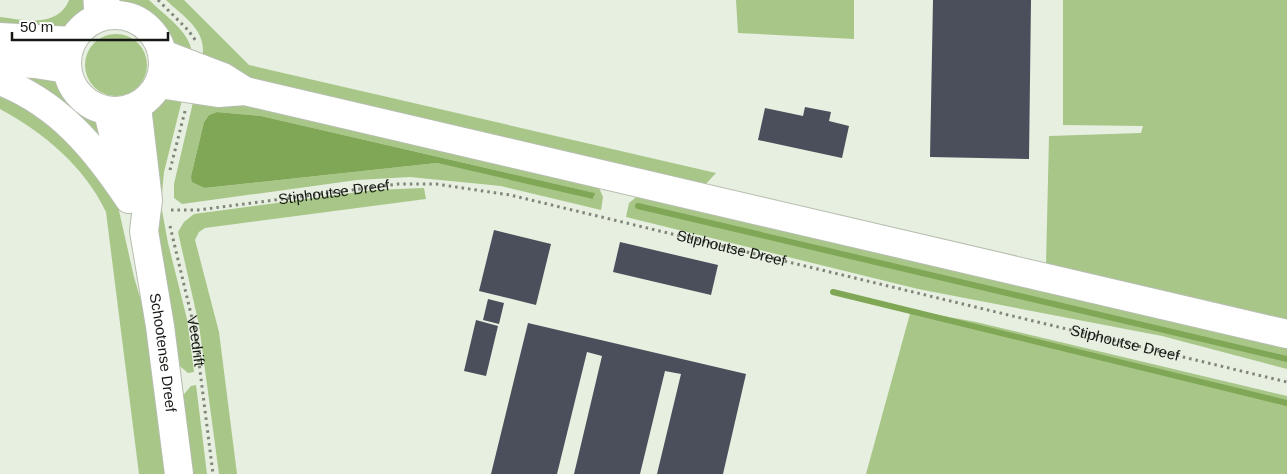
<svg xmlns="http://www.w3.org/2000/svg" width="1287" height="474" viewBox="0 0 1287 474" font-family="Arial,sans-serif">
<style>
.green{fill:#a7c688;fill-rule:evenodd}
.water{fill:#80a755}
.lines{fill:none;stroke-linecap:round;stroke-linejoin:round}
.stream{stroke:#80a755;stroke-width:6}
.building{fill:#4b4e5b}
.street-casing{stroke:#b6beaf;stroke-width:21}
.secondary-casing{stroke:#b6beaf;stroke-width:30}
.path{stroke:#81867c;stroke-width:3;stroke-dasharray:2.5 4;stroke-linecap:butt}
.street{stroke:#fff;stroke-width:19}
.secondary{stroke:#fff;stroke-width:28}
.labels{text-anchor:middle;stroke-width:5;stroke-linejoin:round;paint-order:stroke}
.street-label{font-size:15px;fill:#161914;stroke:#fff}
</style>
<rect width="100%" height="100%" fill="#e7efe0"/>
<path class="green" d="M69,0H87L85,13L74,23L76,25L71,29L0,30V17C24,20 58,28 69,0Z
M118,0H149C164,15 191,32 192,54L168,43L153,22L130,9V7Z
M166,0H184L249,65L716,173L703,187L264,85L201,62C210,32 186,19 166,0Z
M736,0H854V39L738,33Z
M1063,0H1287V321L1046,266L1049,136L1141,133L1143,126L1063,125Z
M85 65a31 31 0 1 1 62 0a31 31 0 1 1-62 0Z
M13,68L56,78L74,101L97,120L112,148Z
M0,86L53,117L117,202L134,277L149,328L169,474H139L106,212C85,167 43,132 0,109Z
M183,96L164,172L161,205L168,243L187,319L194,372L188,373L175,362L156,230L148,113C157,101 169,99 183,96Z
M194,98L243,103L597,183L603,197L601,210L501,186L410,177L357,180L182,204L174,198V184ZM217,112L261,116L594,193V198L437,163L206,188L191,176L204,122L209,115Z
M424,188L426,199L205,228L199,232L195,240L219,332L237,474H219L199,325L178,232L184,222L194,214L373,190Z
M641,193L1287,342V369L1162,336L918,289L626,217L629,203Z
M911,310L976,322L1287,396V474H866Z
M196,385L207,474H190L180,399L191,386Z"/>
<path class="water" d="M217,112L261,116L595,193L593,199L437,163L205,188L192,182L191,176L204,122L209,115Z"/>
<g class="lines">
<path class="stream" d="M638,206L1287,359
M833,292L1287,403"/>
</g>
<path class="building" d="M933,0H1031L1029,159L930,157Z
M805,107L831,112L829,121L849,126L842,158L758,140L765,108L803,116Z
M494,230L551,244L536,305L479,291Z
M620,242L718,265L711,295L613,272Z
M488,299L504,303L499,324L483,320Z
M476,320L498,326L486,376L464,371Z
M528,323L746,374L723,474H657L681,374L665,371L640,474H574L602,356L587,352L557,474H491Z"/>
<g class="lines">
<g class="street-casing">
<path id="street" d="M93,0L94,19
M108,0L117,15"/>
</g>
<g class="secondary-casing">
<g id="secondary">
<circle cx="115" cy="63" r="48"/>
<path d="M0,37L72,41"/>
<path d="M163,54L223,77L242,89"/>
<path d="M0,62L35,64L67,69"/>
<path d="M0,81C59,104 95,148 129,199"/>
<path d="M159,84L218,93L245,91L1287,334"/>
<path id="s3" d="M137,107L148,200L144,231L160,326L179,474"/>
<path d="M108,112L125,183"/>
</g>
</g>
<g class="path">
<path d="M158,0L188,30L196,41"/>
<path d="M170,170L185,111"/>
<path id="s1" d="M171,210H198L398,184H436L510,195L1287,382"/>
<path id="s2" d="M170,226L195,331L213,474"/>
</g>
<use href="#street" class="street"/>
<use href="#secondary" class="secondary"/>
</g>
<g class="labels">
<g class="street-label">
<text dy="5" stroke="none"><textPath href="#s1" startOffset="164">Stiphoutse Dreef</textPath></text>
<text dy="5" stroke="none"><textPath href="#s1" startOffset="569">Stiphoutse Dreef</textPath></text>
<text dy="5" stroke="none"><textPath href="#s2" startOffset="118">Veedrift</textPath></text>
<text dy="5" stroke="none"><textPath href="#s1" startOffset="974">Stiphoutse Dreef</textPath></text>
<text dy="5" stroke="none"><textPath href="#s3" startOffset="248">Schootense Dreef</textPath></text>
</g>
</g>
<path d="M12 32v8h156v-8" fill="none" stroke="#161914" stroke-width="2.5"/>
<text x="20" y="32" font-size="15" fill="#161914" stroke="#ffffff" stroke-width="4" paint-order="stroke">50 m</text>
</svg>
